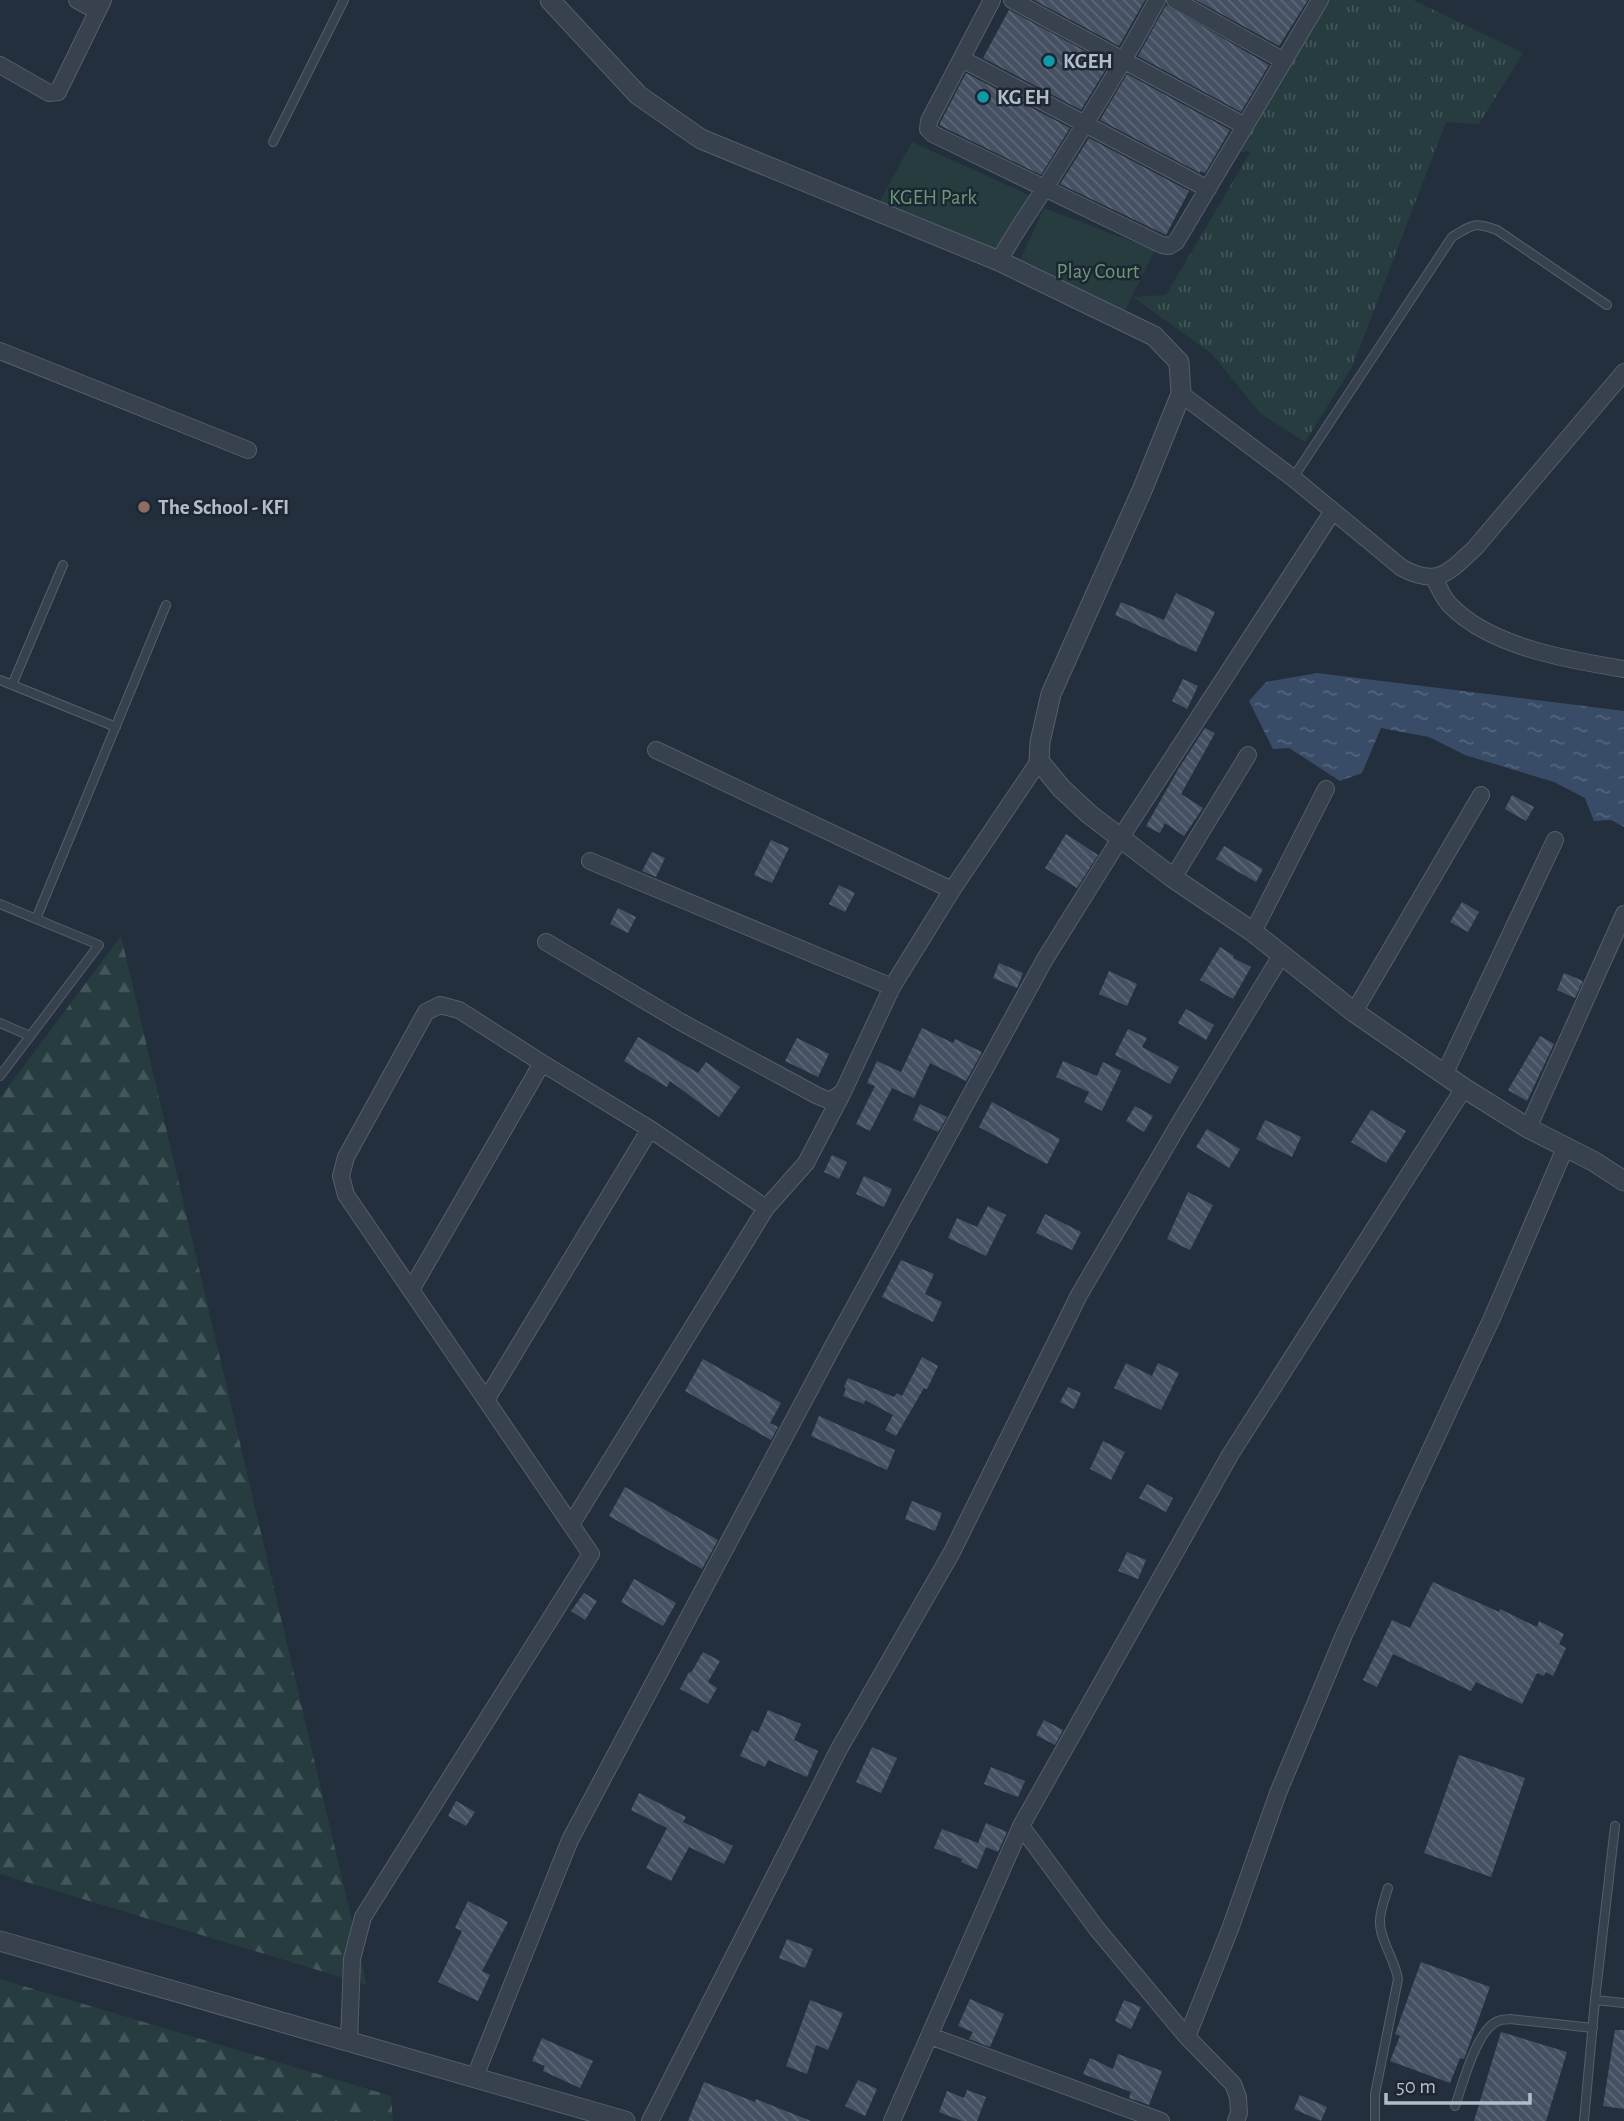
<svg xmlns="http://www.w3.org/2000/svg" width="1624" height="2121" viewBox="0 0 1624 2121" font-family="'Alegreya Sans',sans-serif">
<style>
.grass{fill:url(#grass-tufts)}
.forest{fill:url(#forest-firs)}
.green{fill:#263c3f}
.water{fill:url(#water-ripples)}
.building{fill:url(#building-back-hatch)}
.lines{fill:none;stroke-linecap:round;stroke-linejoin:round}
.service-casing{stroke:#565f6c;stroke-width:10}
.minor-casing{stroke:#565f6c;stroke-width:18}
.tertiary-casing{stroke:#565f6c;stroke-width:21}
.service{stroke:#38414e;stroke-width:8}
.minor{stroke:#38414e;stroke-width:16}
.tertiary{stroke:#38414e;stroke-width:19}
.culture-dot{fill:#0f9aa8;stroke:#1d2633;stroke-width:2.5}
.education-dot{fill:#8d6e63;stroke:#1d2633;stroke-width:2.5}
.labels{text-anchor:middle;stroke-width:5;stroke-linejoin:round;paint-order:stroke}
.poi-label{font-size:21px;font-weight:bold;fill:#b4bcc9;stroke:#1d2633;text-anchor:start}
.park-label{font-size:21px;fill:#6b9a76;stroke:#1d2633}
</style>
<defs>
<pattern id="grass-tufts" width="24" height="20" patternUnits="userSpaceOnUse" patternTransform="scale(1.75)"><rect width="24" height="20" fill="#263c3f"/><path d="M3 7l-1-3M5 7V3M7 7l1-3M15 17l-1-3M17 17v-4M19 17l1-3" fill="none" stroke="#435659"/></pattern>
<pattern id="forest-firs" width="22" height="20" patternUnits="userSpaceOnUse" patternTransform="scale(1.75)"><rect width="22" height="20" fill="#263c3f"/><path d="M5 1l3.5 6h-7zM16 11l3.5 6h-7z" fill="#435659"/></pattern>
<pattern id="water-ripples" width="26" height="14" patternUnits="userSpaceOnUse" patternTransform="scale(1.75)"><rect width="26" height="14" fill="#394c67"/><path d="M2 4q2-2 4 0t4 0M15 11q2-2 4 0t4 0" fill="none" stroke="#53647b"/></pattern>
<pattern id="building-back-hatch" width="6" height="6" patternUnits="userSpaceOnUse" patternTransform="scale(1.75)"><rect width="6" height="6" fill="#455162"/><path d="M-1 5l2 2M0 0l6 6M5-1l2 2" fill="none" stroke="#5d6877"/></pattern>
</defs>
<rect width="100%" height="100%" fill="#242f3e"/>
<path class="grass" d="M1327,0H1413L1523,53L1479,124L1446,122L1353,365L1305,442L1260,413L1212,354L1133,297L1166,295L1251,151L1235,153Z"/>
<path class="forest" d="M121,936L367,1985L0,1874V1098Z
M0,1979L391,2096L393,2121H0Z"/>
<path class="green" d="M912,142L1031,196L995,270L871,217Z
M1044,208L1155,250L1119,323L1011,279Z"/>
<path class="water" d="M1317,673L1624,711V827L1611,820L1594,821L1585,798L1554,782L1465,755L1429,737L1381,728L1362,773L1340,781L1289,748L1273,749L1249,701L1266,682Z"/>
<path class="building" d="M1034,0H1145L1119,46Z
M1196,0H1308L1279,46Z
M1166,5L1269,65L1241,112L1138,56Z
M1009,10L1109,64L1081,110L983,58Z
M966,73L1070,128L1041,175L939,125Z
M1127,74L1230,130L1205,173L1200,171V173L1100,120Z
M1089,138L1189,191L1166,235L1060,184Z
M1176,593L1215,612L1196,652L1115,615L1121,602L1164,620Z
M1183,679L1198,686L1187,709L1172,701Z
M1205,728L1215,733L1181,794L1203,808L1184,836L1165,823L1160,833L1146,826L1179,768Z
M1512,795L1534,807L1526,821L1505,809Z
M1066,834L1098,855L1077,888L1045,868Z
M771,840L789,848L772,883L754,875Z
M1224,846L1263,869L1256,882L1216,859Z
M652,852L665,858L656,877L642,871Z
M839,885L855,893L845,912L829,904Z
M1462,902L1479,912L1468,932L1450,922Z
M618,908L636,917L628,933L610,924Z
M1220,947L1234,956L1233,958L1251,967L1233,999L1200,980Z
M999,963L1023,973L1017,988L993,978Z
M1109,971L1137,984L1127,1006L1099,994Z
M1564,973L1583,981L1575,998L1557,990Z
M1186,1009L1214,1025L1206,1040L1178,1023Z
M922,1028L953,1043L955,1039L982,1052L966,1081L930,1063L914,1098L892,1088L870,1131L856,1124L875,1086L867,1083L877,1061L901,1072Z
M1128,1029L1147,1038L1142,1047L1179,1067L1170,1084L1115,1055Z
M1540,1036L1554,1044L1527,1101L1508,1090Z
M638,1037L698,1073L706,1062L740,1087L719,1117L670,1081L667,1087L624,1061Z
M797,1038L829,1054L818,1077L785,1061Z
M1063,1061L1097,1076L1103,1062L1121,1071L1102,1111L1084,1102L1089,1092L1056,1077Z
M992,1102L1060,1139L1047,1164L979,1127Z
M920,1104L947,1117L938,1132L913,1120Z
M1135,1106L1153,1116L1144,1132L1126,1121Z
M1371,1110L1406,1131L1386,1163L1351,1142Z
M1265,1120L1301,1137L1292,1157L1256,1139Z
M1207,1129L1240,1149L1229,1168L1196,1147Z
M832,1155L847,1162L839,1179L824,1172Z
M864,1176L892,1189L884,1207L856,1194Z
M1188,1192L1213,1205L1190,1250L1167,1239Z
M988,1206L1006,1215L986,1256L948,1238L957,1218L977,1227Z
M1045,1214L1081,1232L1072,1250L1036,1233Z
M901,1260L934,1274L925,1294L942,1302L933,1322L882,1297Z
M922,1357L938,1366L927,1389L924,1388L896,1436L885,1430L893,1415L865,1400L864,1404L843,1396L846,1389L844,1387L848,1378L894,1397L897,1393L902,1396Z
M703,1359L781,1403L770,1423L778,1427L771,1440L685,1391Z
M1126,1363L1152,1376L1158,1363L1179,1373L1161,1410L1114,1388Z
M1068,1387L1081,1393L1074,1409L1060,1402Z
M819,1416L895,1450L887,1470L811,1436Z
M1103,1441L1125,1452L1111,1480L1090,1469Z
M1147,1484L1173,1498L1166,1512L1139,1498Z
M625,1487L718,1540L702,1569L609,1516Z
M912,1501L942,1513L935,1531L905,1519Z
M1127,1552L1146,1560L1138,1579L1118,1571Z
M634,1579L676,1603L663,1626L621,1602Z
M1433,1582L1499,1612L1500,1609L1537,1627L1539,1621L1564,1634L1559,1644L1566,1648L1553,1676L1546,1672L1544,1676L1537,1673L1522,1704L1476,1682L1471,1691L1393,1654L1377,1687L1363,1680L1392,1620L1410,1628Z
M584,1593L597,1601L585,1620L571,1611Z
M703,1652L720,1661L708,1682L717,1688L708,1704L680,1689L689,1672L691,1673Z
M768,1710L801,1724L794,1740L818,1751L807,1777L768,1760L765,1767L740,1756L752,1730L758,1733Z
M1044,1720L1063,1730L1055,1745L1036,1735Z
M872,1747L897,1758L881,1793L856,1782Z
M1459,1755L1525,1778L1491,1877L1424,1853Z
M991,1767L1025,1781L1018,1797L984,1784Z
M639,1793L686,1817L683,1822L733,1846L724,1864L689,1847L671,1881L646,1868L667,1828L631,1810Z
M456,1801L475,1812L466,1826L448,1816Z
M986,1823L1007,1832L998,1852L986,1847L977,1869L961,1862L962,1859L934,1848L942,1829L978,1843Z
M468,1901L508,1922L482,1971L490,1975L478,2001L438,1982L462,1931L455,1928Z
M787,1939L813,1949L805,1968L779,1958Z
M1421,1962L1490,1987L1464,2059L1460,2058L1450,2083L1390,2061L1400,2036L1395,2034Z
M970,1999L1004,2014L990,2047L969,2039L973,2032L958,2026Z
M810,2000L843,2013L828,2050L816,2045L807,2074L786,2066Z
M1124,2000L1141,2007L1131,2029L1115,2021Z
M1615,2030H1624V2109L1603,2106Z
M1501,2032L1567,2052L1546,2121H1474Z
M542,2038L593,2061L580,2088L543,2071L545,2066L532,2061Z
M1118,2054L1162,2071L1149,2105L1129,2098L1131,2092L1083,2074L1090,2058L1113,2069Z
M858,2080L877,2089L865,2116L845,2106Z
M704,2082L755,2102L756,2099L811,2121H688Z
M967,2090L986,2097L977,2121H962L939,2112L947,2091L964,2098Z
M1300,2095L1327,2107L1321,2121L1294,2109Z"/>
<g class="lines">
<g class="service-casing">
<path id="service" d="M273,142L344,0
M1293,478L1452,237C1473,224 1474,222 1497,230L1607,305
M0,680L116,727
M12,685L63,565
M0,904L99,945L0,1076
M36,919L166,605
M0,1023L30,1036
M1595,2000L1624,2003
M1455,2106C1463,2084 1476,2030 1498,2021C1502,2019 1506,2020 1510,2019L1593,2028
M1375,2121V2094L1398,1979C1395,1960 1379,1938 1380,1921C1380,1910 1385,1898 1388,1888
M1584,2121L1595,2000L1615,1826"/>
</g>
<g class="minor-casing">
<path id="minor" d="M77,0L97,11
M992,0L929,121L928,129L933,134L1162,245L1169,246L1176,242L1320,0
M1012,0L1245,126
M1175,0L1284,61
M962,59L1208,189
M0,65L49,93L58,92L103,0
M999,261C1014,233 1033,207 1050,180C1087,121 1124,62 1157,0
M0,351L248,450
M1181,394L1293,478L1402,568C1438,587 1448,573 1475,548L1624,372
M1434,578C1439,587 1443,599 1451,606C1491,647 1569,660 1624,669
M656,750L952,890
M590,861L892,987
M1173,878L1248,755
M1253,932L1326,789
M546,942L681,1022L816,1095L830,1101L843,1092L892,987L952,890L1039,761
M1354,1012L1481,795
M1444,1075L1555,840
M1528,1128L1624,914
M411,1290L542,1063
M486,1400L650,1129
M572,1523L766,1208L806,1163L842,1094
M1021,1826L1097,1929L1187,2037L1233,2084L1238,2097L1239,2113L1236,2121
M930,2036L1161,2121
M1187,2037L1230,1929L1278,1793L1344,1635L1492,1318L1566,1146
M349,2042L352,1959L363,1917L591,1554L346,1195L341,1176L346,1157L426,1012L440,1005L459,1010L542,1063L650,1129L766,1208
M474,2079L570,1840L833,1346L1045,959L1121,837L1333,511
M650,2121L839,1749L952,1552L1079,1295L1179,1124L1282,954
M892,2121L1021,1826L1230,1455L1464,1088"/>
</g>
<g class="tertiary-casing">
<path id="tertiary" d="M550,0L638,95L701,139L999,261L1154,336L1179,362L1181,394L1143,488L1051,694L1040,742L1039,761L1061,788L1089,814L1173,878L1253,932L1354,1012L1464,1088L1528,1128L1593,1161L1624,1181
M0,1941L625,2121"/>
</g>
<use href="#service" class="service"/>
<use href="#minor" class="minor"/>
<use href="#tertiary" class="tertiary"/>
</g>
<g class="culture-dot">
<circle cx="1049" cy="61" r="7"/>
<circle cx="983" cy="97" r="7"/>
</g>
<circle class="education-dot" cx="144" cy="507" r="7"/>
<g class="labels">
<g class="poi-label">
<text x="1063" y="68">KGEH</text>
<text x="997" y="104">KG EH</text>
<text x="158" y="514">The School - KFI</text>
</g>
<g class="park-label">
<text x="933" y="204">KGEH Park</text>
<text x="1098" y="278">Play Court</text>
</g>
</g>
<path d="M1386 2093v10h144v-10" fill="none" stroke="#b4bcc9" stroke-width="3.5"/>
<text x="1396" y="2093" font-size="21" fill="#b4bcc9" stroke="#1d2633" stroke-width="5" paint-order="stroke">50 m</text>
</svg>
